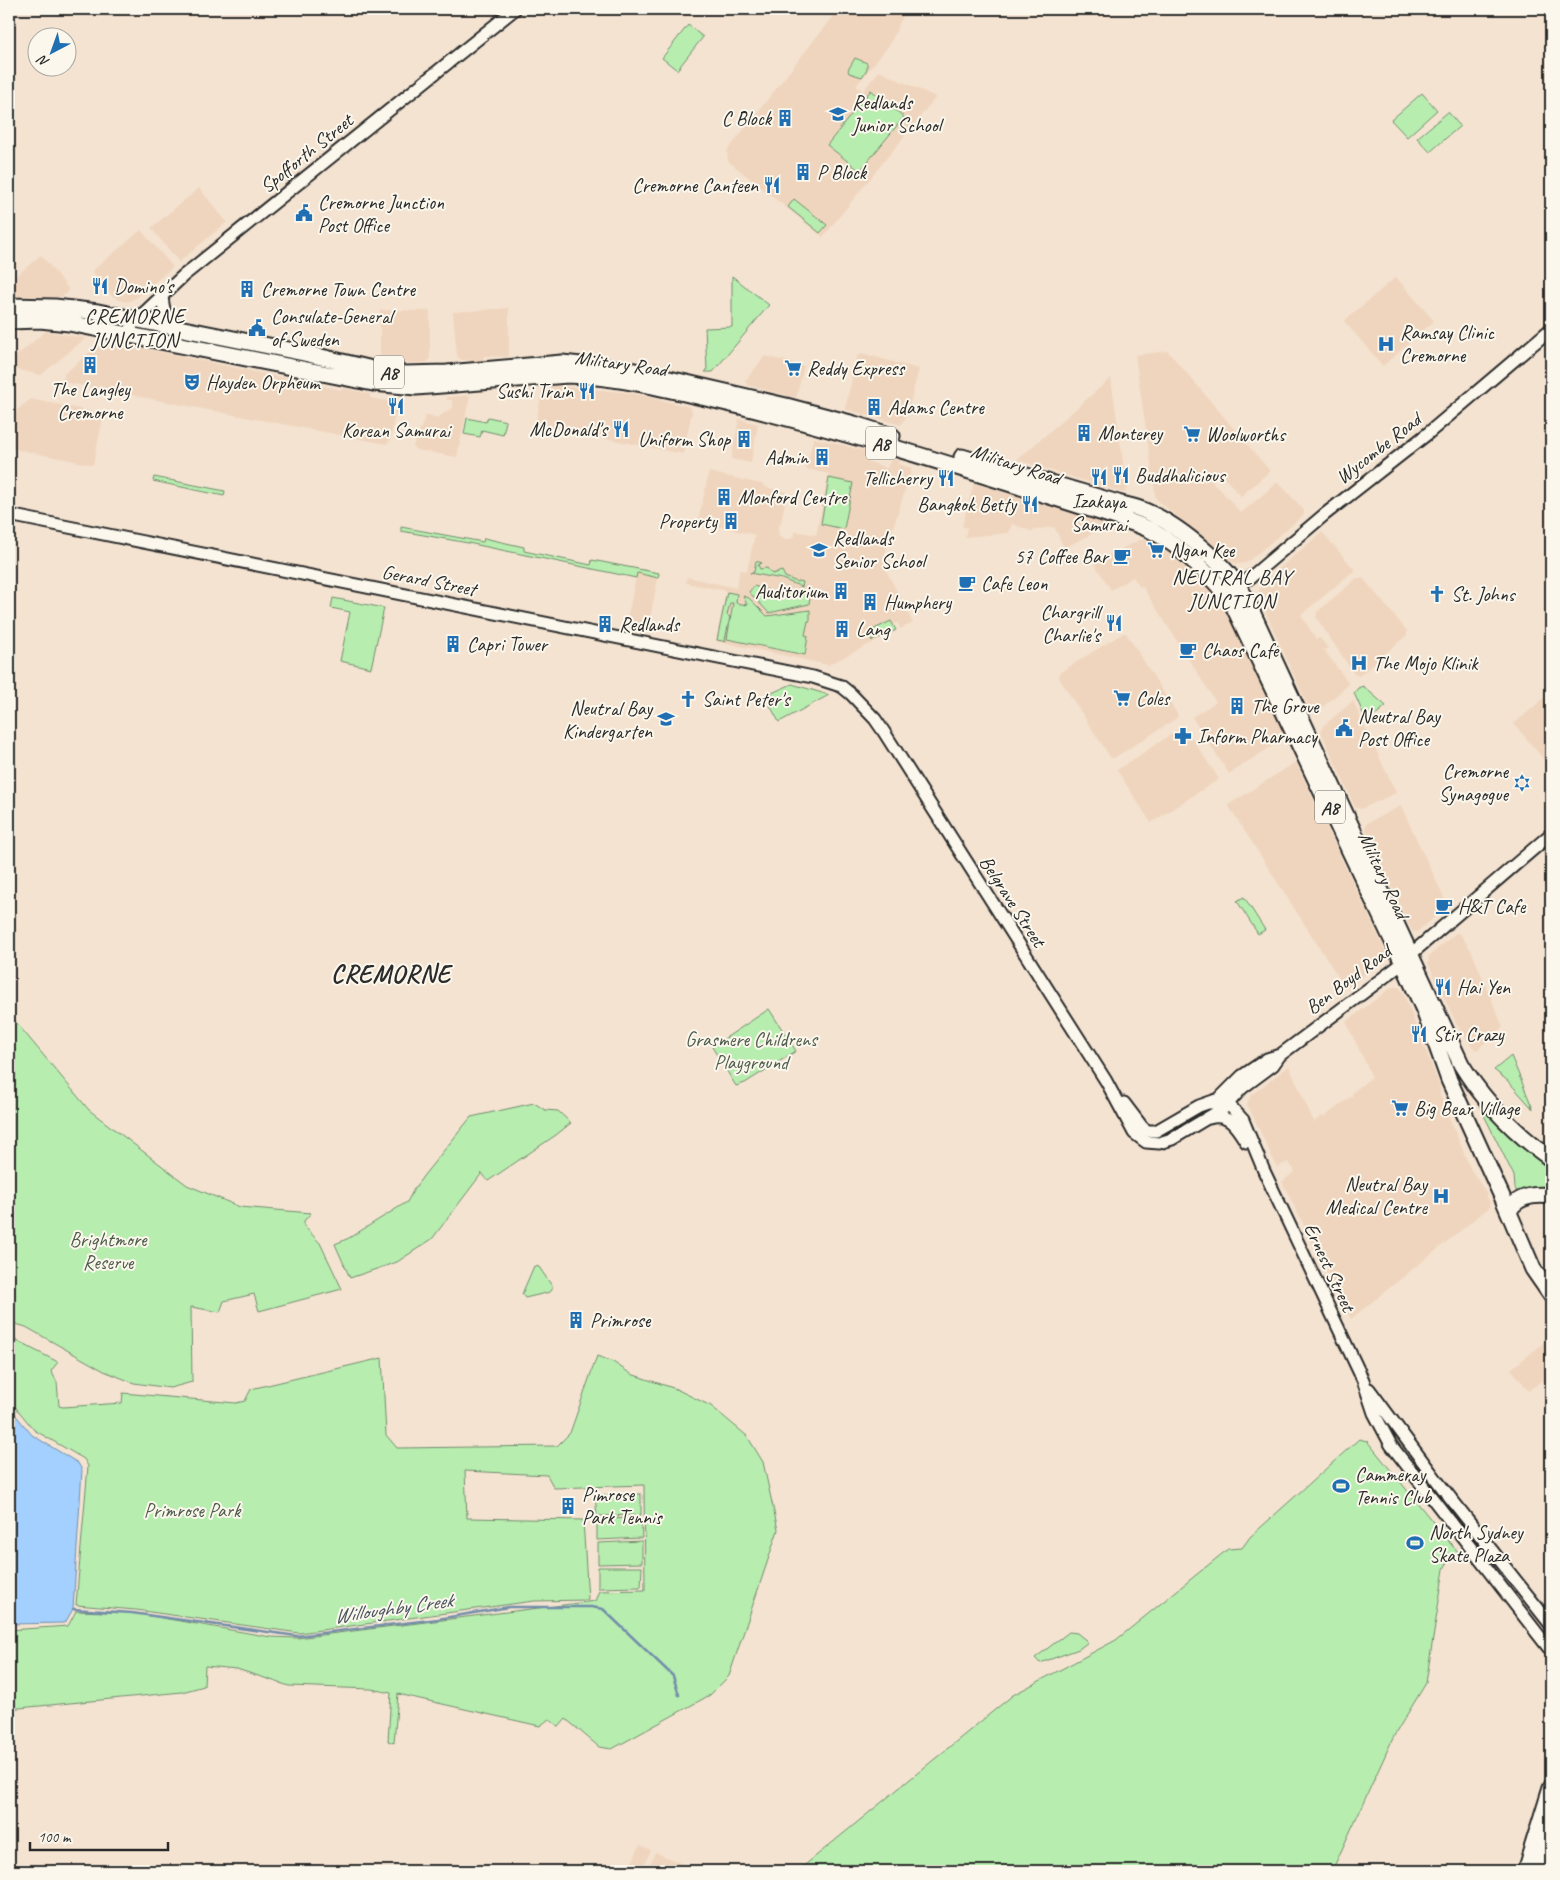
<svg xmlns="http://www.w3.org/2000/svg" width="1560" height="1880" viewBox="0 0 1560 1880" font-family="Caveat,sans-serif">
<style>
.built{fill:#efd5be}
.green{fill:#b7edaf;stroke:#718c6d}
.water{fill:#a3d0fe;stroke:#738eaa}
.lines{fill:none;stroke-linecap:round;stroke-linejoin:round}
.stream{stroke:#738eaa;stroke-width:2.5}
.secondary-casing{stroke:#2b2b2b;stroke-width:15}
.highway-casing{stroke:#2b2b2b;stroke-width:19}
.secondary{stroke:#fbf7ec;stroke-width:11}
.highway{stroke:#fbf7ec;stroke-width:15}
.labels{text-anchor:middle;stroke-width:4;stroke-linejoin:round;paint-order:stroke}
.shield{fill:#fbf7ec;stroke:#696865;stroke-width:1}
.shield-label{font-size:19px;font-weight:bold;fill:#2b2b2b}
.poi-label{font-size:20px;fill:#2b2b2b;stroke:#fbf7ec;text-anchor:start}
.street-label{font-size:20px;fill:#2b2b2b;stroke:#fbf7ec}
.park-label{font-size:20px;fill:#4e5c4c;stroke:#fbf7ec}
.neighbourhood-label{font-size:21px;letter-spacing:1px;fill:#2b2b2b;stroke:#fbf7ec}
.water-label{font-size:21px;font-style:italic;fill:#495460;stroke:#fbf7ec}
.district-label{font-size:25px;font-weight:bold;letter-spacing:1px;fill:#2b2b2b;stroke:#fbf7ec}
</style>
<rect width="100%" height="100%" fill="#f4e3d1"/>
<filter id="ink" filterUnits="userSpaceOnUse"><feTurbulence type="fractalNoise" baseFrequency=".02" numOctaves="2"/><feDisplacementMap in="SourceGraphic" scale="10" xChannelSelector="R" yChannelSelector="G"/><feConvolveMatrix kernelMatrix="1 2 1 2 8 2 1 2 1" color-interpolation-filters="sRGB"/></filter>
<g filter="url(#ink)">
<path class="built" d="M836,9H906L890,44L856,86L863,91L879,71L936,97L823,237L728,161L727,151L833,16Z
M199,188L227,222L179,262L151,228Z
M141,230L173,267L136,298L127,302L119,300L111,295L92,271Z
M41,255L68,288L67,294L60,297L9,296V282Z
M1396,277L1434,321L1383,366L1344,321Z
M509,308V357L484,356L483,361L470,362L469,360H461L457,356L453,312Z
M380,310L430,311V358L427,363H402L380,359Z
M46,331L86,338L41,375L9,368V362Z
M104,340L342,390L343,388L370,394V398L393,402L398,410V415H395L390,441L386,444L63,382L64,374Z
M1168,351L1269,470V472L1241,496L1218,471L1208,472L1209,478L1217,488L1218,487L1241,513L1278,482L1304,510V515L1246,563L1236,564L1229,560L1156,499L1135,355Z
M861,353L919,369L907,415L901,425L845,409L857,356H860Z
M765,356L804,366L796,398L747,385L745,381Z
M1111,378L1127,489L1124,493L1017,460Z
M560,386L632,393L690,407L692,412L683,454L549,427L547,433L534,430L543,388Z
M470,395L457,457L416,450L413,446L426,415H429L437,418L452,408V400H447V397Z
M31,399L104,414L93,465L10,448L17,410Z
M739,419L758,424L751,463L731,459Z
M815,438L873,453L869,462L887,468L891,459L899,461L898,464L912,468L883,560L886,570L913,623L900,629L898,623L893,625L896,631L828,665L716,641L726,591L686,583L687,577L736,588L740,570L747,571L755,535L698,522L709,472L765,485V487L787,492L781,522L778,527L779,536L784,539H790L794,536L795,531L816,535L829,474L806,469L813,439Z
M974,483L1105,523V527L1064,548L1055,528L1052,527L1031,531L1012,524L1009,533L965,537L967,528L962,526Z
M1322,532L1355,570L1301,615L1316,639L1320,638L1328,648L1324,650L1348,682V685L1316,713L1310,711L1260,600L1259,592L1263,582Z
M1139,540H1148L1155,543L1186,567L1215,594L1231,618L1286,737L1229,774L1192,717L1216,702L1142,586L1140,587L1133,577L1111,590L1094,563Z
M637,573L658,578L648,628L626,624Z
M1357,578H1363L1407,631V635L1359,676L1354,674L1316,617L1317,612Z
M1123,633H1126L1178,715L1177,718L1114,758L1110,757L1059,678V673Z
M1551,692V768L1514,724Z
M1353,701L1396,793L1361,809L1355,807L1321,732L1323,726Z
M1184,726L1219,779L1151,823L1117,770Z
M1296,762L1388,957L1346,989L1228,805Z
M1401,806L1448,906L1417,932L1412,931L1365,829L1367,823Z
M1456,933L1460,934L1471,950L1503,1027L1477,1050L1473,1048L1456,1023L1428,963L1429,956Z
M1392,987H1399L1403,992L1440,1087V1095L1470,1168L1485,1191L1491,1206L1351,1319L1282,1182L1295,1171L1288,1162L1277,1167L1247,1104L1251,1095L1289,1066L1314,1122L1322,1116L1324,1117L1353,1095L1352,1093L1372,1077L1346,1022Z
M1551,1337V1392L1542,1380L1529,1391L1511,1369Z
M640,1845L651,1850L641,1871H628Z
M655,1852L695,1870L694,1871H647Z"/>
<path class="green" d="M688,25L703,37L677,70L662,58Z
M855,58L867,63V69L862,77L849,73L848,70Z
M871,90L904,117L860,171L827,145Z
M1422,93L1437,110L1407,137L1391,120Z
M1448,112L1460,126L1430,152L1417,138Z
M794,199L827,225L820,233L788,207Z
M732,276L769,305L713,372H705L707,370L705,328L732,327Z
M488,417L506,421L503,435L482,430L480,437L464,434L467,418L486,422Z
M154,477L225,491L224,496L153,481Z
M829,478L853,483L844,529L821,524Z
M401,527L483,542L484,538L524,547V551L591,565L592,560L659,573L658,578L637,573L636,578L468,543L401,531Z
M756,561L762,563L758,565L760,569L767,568L772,574L782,571L785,577L797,582L799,581L803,582L802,587L782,579L750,573L754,572Z
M754,586L770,591L765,593L771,595L799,593L810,597L809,604L769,613L749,592Z
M727,592L737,594L736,603L747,605L743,596L749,598L767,616L810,610V621H808L805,635L808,636L805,655L727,639L733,603H730L727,615L730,617L725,640L727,642L717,640Z
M333,598L384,608L371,668L340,661L350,612L331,608Z
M891,621L896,630L872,641L868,632Z
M792,684L829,695L779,722L765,696Z
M1363,686L1386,706L1367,722L1354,693L1358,688Z
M1244,897L1265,930L1258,934L1237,901Z
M769,1009L796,1051L745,1083L736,1086L712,1047Z
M10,1015L89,1110L187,1185L240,1207L311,1213L304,1221V1226L320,1243L342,1289L259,1311L254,1294L224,1301L220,1312L191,1307L192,1382L170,1388L134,1383L104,1371L26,1327L9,1322V1023L12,1022Z
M1511,1056L1533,1109L1508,1081L1494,1070Z
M534,1103L545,1110L558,1111L571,1123L556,1135L488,1181L482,1173L432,1239L397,1262L350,1278L335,1244L349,1238L407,1202L414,1189L424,1175L471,1117Z
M1481,1109H1484L1508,1135L1551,1167V1188H1541L1518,1194L1515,1188L1514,1176Z
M534,1266L539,1267L552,1286V1290L550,1292L525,1298L522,1294Z
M9,1337L58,1362L51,1371L57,1382L59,1406L63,1407L122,1403L123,1393L236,1403L245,1401L251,1389L382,1358L386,1435L397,1448L557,1446L570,1433L597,1356L613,1362L631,1374L676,1389L711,1406L747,1436L763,1462L778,1530L729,1676L710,1695L612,1749L599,1747L566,1719L559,1727L549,1719L540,1726L398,1694L394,1743L388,1741L391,1693L371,1689L289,1686L237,1669L205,1666L204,1686L182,1692L9,1709V1630L68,1626L76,1611L134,1613L271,1637L297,1638L595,1601L599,1591L645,1590L644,1485L554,1488L547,1475L465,1471L467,1518L583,1520L588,1600L534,1601L299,1633L136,1610L76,1605L88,1466L84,1459L34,1430L9,1399Z
M1359,1439L1367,1441L1459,1554L1447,1563L1444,1569L1426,1683L1394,1736L1332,1871H800V1869L1013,1695L1116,1640L1228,1549L1242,1548L1250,1537Z
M641,1494V1515L597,1516L595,1495Z
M641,1518L642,1538L597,1540V1519Z
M642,1541V1563L598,1564V1543Z
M598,1567H642L641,1587L598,1588Z
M1069,1632L1077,1633L1088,1642L1079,1649L1040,1663L1035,1658Z"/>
<path class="water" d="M9,1407L32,1435L78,1463L82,1470L73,1609L65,1623L9,1624Z"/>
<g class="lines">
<path class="stream" d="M73,1609L132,1613L297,1636L438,1619L509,1607H591L603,1609L673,1676L679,1695"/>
<g class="secondary-casing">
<path id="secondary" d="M162,295C163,309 165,319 177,328
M130,334L133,320L145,312L183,276L515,9
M9,515L813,677L841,686L851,694L875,719L884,732L1106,1081L1134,1133L1146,1142L1159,1143L1172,1139L1224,1108L1242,1088L1273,1065L1280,1055
M1231,590L1251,577L1324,515L1426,435L1551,329
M1411,954L1551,834
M1124,1103L1143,1128L1148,1131H1156L1199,1106L1219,1099L1242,1076L1267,1059L1280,1055L1403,963
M1209,1103H1221L1231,1107L1243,1120L1264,1171L1363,1380L1374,1413L1391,1445L1551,1651
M1209,1118C1228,1112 1237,1127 1246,1142
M1369,1389L1441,1486L1551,1625"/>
</g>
<g class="highway-casing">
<path id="highway" d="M9,306L55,307L98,312L304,353L381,371L405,374L447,373L562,363L630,370L786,406L854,424L892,436
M9,321L40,320L69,323L373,383L416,387L568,375C627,377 683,393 740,406C869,437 995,479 1122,519C1133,523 1144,526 1154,532C1180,546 1217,580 1233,605L1403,963L1424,1010L1449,1080L1504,1201L1533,1269L1551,1295
M962,457L1118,503C1124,505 1131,506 1137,508C1174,520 1228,565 1246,599L1461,1064C1484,1102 1515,1133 1551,1159
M1509,1211C1517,1196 1535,1194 1551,1196
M1525,1871L1551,1787
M1541,1871L1551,1824"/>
</g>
<use href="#secondary" class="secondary"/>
<use href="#highway" class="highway"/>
</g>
</g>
<defs>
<g id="school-bare" transform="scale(1.35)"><path d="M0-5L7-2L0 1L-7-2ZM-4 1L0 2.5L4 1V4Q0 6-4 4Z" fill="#1f6fb2" stroke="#fbf7ec" stroke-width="2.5" paint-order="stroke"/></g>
<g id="building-bare" transform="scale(1.35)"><path d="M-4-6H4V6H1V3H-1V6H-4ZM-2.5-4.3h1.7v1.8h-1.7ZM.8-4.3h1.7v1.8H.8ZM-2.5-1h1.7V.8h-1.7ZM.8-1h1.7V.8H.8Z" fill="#1f6fb2" stroke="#fbf7ec" stroke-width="2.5" paint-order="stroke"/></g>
<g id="restaurant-bare" transform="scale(1.35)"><path d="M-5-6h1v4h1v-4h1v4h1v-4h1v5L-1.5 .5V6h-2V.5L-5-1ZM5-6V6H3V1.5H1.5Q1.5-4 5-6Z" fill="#1f6fb2" stroke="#fbf7ec" stroke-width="2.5" paint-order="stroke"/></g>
<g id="civic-bare" transform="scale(1.35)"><path d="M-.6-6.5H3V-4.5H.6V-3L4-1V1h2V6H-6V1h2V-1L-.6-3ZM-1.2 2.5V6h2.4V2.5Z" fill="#1f6fb2" stroke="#fbf7ec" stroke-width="2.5" paint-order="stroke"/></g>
<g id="hospital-bare" transform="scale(1.35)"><path d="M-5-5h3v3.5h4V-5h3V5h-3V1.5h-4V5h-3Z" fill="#1f6fb2" stroke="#fbf7ec" stroke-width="2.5" paint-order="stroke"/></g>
<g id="supermarket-bare" transform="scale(1.35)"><path d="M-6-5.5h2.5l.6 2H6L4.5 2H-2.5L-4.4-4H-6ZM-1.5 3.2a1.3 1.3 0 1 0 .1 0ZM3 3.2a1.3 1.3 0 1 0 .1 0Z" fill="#1f6fb2" stroke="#fbf7ec" stroke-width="2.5" paint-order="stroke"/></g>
<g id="theatre-bare" transform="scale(1.35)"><path d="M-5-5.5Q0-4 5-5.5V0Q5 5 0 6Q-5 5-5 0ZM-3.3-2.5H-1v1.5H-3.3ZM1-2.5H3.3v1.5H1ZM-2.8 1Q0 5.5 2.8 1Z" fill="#1f6fb2" stroke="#fbf7ec" stroke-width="2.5" paint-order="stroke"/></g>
<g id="cafe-bare" transform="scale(1.35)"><path d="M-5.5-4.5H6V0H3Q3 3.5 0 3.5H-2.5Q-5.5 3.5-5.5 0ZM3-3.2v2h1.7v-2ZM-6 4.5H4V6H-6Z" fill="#1f6fb2" stroke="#fbf7ec" stroke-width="2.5" paint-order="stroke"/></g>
<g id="church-bare" transform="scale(1.35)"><path d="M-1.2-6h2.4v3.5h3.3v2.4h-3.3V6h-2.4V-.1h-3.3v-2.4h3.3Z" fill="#1f6fb2" stroke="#fbf7ec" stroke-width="2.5" paint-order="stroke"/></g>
<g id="pharmacy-bare" transform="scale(1.35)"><path d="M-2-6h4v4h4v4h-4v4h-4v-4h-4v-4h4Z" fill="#1f6fb2" stroke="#fbf7ec" stroke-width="2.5" paint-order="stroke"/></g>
<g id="synagogue-bare" transform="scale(1.35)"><path d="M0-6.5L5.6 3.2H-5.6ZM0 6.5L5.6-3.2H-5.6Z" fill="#1f6fb2" stroke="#fbf7ec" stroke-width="2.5" paint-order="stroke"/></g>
<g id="stadium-bare" transform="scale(1.35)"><path d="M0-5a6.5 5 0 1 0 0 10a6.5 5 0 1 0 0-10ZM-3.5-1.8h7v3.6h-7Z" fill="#1f6fb2" stroke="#fbf7ec" stroke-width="2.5" paint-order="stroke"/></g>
</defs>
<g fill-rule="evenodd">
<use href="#school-bare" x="838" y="114"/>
<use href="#building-bare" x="785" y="118"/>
<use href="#building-bare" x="803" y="172"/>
<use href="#restaurant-bare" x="772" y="185"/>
<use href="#civic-bare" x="304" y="213"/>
<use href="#restaurant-bare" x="100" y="286"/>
<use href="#building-bare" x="247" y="289"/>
<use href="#civic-bare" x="257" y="328"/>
<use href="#hospital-bare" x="1386" y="344"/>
<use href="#building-bare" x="90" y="365"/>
<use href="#supermarket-bare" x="793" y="368"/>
<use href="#theatre-bare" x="192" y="382"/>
<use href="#restaurant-bare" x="587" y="391"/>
<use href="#restaurant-bare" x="396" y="406"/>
<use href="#building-bare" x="874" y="407"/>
<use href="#restaurant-bare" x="621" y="429"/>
<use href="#building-bare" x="1084" y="433"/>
<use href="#supermarket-bare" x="1192" y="434"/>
<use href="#building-bare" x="744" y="439"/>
<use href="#building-bare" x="822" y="457"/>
<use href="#restaurant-bare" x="1121" y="475"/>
<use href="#restaurant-bare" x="1099" y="477"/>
<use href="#restaurant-bare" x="946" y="478"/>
<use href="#building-bare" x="724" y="497"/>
<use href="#restaurant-bare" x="1030" y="504"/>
<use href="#building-bare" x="731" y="521"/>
<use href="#school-bare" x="819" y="550"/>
<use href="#supermarket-bare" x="1156" y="550"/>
<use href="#cafe-bare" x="1122" y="556"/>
<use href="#cafe-bare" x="967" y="583"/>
<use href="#building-bare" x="841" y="591"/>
<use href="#church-bare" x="1437" y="594"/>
<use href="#building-bare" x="870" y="602"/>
<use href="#restaurant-bare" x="1114" y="623"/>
<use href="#building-bare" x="605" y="624"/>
<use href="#building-bare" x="842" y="629"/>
<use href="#building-bare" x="453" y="644"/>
<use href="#cafe-bare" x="1188" y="650"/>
<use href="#hospital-bare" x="1359" y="663"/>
<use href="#supermarket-bare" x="1122" y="698"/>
<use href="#church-bare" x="688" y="699"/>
<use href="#building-bare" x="1237" y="706"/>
<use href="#school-bare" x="666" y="719"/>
<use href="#civic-bare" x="1344" y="728"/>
<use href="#pharmacy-bare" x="1183" y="736"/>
<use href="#synagogue-bare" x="1522" y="783"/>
<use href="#cafe-bare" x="1444" y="906"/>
<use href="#restaurant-bare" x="1443" y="987"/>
<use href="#restaurant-bare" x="1419" y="1034"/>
<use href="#supermarket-bare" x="1400" y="1108"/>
<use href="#hospital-bare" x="1441" y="1196"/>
<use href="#building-bare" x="576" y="1320"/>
<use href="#stadium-bare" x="1341" y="1486"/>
<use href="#building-bare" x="568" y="1506"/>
<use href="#stadium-bare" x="1415" y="1543"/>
</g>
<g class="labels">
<g class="shield">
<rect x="374" y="355.5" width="30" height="33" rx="4"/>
<rect x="866" y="426.5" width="30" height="33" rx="4"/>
<rect x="1315" y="790.5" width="30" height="33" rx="4"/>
</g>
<g class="shield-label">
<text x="389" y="379">A8</text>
<text x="881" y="450">A8</text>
<text x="1330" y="814">A8</text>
</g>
<g class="poi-label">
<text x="852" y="109">Redlands<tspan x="852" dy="23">Junior School</tspan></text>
<text x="771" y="125" text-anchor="end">C Block</text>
<text x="817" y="179">P Block</text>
<text x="758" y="192" text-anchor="end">Cremorne Canteen</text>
<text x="318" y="209">Cremorne Junction<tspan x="318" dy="23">Post Office</tspan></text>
<text x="114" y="293">Domino's</text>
<text x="261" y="296">Cremorne Town Centre</text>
<text x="271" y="323">Consulate-General<tspan x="271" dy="23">of Sweden</tspan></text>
<text x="1400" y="339">Ramsay Clinic<tspan x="1400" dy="23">Cremorne</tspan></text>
<text x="807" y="375">Reddy Express</text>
<text x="206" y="389">Hayden Orpheum</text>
<text x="90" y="396" text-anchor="middle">The Langley<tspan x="90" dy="23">Cremorne</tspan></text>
<text x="573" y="398" text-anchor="end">Sushi Train</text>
<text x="888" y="414">Adams Centre</text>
<text x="607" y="436" text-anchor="end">McDonald's</text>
<text x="396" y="437" text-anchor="middle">Korean Samurai</text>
<text x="1098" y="440">Monterey</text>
<text x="1206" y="441">Woolworths</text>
<text x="730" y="446" text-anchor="end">Uniform Shop</text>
<text x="808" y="464" text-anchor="end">Admin</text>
<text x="1135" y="482">Buddhalicious</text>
<text x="932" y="485" text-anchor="end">Tellicherry</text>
<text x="738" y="504">Monford Centre</text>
<text x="1099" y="508" text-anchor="middle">Izakaya<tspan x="1099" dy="23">Samurai</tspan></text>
<text x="1016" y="511" text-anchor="end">Bangkok Betty</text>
<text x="717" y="528" text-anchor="end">Property</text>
<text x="833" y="545">Redlands<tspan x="833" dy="23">Senior School</tspan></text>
<text x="1170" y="557">Ngan Kee</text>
<text x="1108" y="563" text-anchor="end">57 Coffee Bar</text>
<text x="981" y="590">Cafe Leon</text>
<text x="827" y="598" text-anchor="end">Auditorium</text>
<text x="1451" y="601">St. Johns</text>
<text x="884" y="609">Humphery</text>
<text x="1100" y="619" text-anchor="end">Chargrill<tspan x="1100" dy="23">Charlie's</tspan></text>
<text x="619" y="631">Redlands</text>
<text x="856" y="636">Lang</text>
<text x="467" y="651">Capri Tower</text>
<text x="1202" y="657">Chaos Cafe</text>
<text x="1373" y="670">The Mojo Klinik</text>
<text x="1136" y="705">Coles</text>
<text x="702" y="706">Saint Peter's</text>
<text x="1251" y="713">The Grove</text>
<text x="652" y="715" text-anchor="end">Neutral Bay<tspan x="652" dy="23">Kindergarten</tspan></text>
<text x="1358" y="723">Neutral Bay<tspan x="1358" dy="23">Post Office</tspan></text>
<text x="1197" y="743">Inform Pharmacy</text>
<text x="1508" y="778" text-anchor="end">Cremorne<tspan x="1508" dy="23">Synagogue</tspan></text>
<text x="1458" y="913">H&amp;T Cafe</text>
<text x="1457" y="994">Hai Yen</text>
<text x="1433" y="1041">Stir Crazy</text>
<text x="1414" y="1115">Big Bear Village</text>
<text x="1427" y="1191" text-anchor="end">Neutral Bay<tspan x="1427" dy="23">Medical Centre</tspan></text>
<text x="590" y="1327">Primrose</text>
<text x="1355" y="1481">Cammeray<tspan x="1355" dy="23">Tennis Club</tspan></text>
<text x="582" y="1501">Pimrose<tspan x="582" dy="23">Park Tennis</tspan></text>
<text x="1429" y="1539">North Sydney<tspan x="1429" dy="23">Skate Plaza</tspan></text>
</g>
<g class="street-label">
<text transform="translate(306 153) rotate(-39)" y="7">Spofforth Street</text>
<text transform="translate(621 363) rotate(8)" y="7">Military Road</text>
<text transform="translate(1378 448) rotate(-38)" y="7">Wycombe Road</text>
<text transform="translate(1016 464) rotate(18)" y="7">Military Road</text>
<text transform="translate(429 580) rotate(11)" y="7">Gerard Street</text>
<text transform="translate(1384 875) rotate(65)" y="7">Military Road</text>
<text transform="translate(1013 901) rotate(57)" y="7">Belgrave Street</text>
<text transform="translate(1348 979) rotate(-37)" y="7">Ben Boyd Road</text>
<text transform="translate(1330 1267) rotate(65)" y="7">Ernest Street</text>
</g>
<g class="park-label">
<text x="751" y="1046">Grasmere Childrens<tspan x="751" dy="23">Playground</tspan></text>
<text x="108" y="1246">Brightmore<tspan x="108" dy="23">Reserve</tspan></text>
<text x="192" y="1517">Primrose Park</text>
</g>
<g class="neighbourhood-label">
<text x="135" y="323">CREMORNE<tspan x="135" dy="24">JUNCTION</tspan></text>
<text x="1232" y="584">NEUTRAL BAY<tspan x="1232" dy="24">JUNCTION</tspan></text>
</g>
<g class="water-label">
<text transform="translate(393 1608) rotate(-8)" y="7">Willoughby Creek</text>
</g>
<g class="district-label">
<text x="391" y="982">CREMORNE</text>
</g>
</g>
<rect width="1560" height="1880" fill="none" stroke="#fbf7ec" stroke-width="30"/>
<rect x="15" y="15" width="1530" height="1850" fill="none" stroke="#2b2b2b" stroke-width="2" filter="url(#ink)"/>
<g transform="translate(52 52) rotate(221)"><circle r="24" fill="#fbf7ec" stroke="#a8a59f"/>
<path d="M0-4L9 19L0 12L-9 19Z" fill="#1f6fb2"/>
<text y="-8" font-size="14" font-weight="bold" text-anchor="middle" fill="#2b2b2b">N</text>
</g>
<path d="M30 1842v8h138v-8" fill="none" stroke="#2b2b2b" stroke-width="2.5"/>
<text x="38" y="1842" font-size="15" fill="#2b2b2b" stroke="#fbf7ec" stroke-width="4" paint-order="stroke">100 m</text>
</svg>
